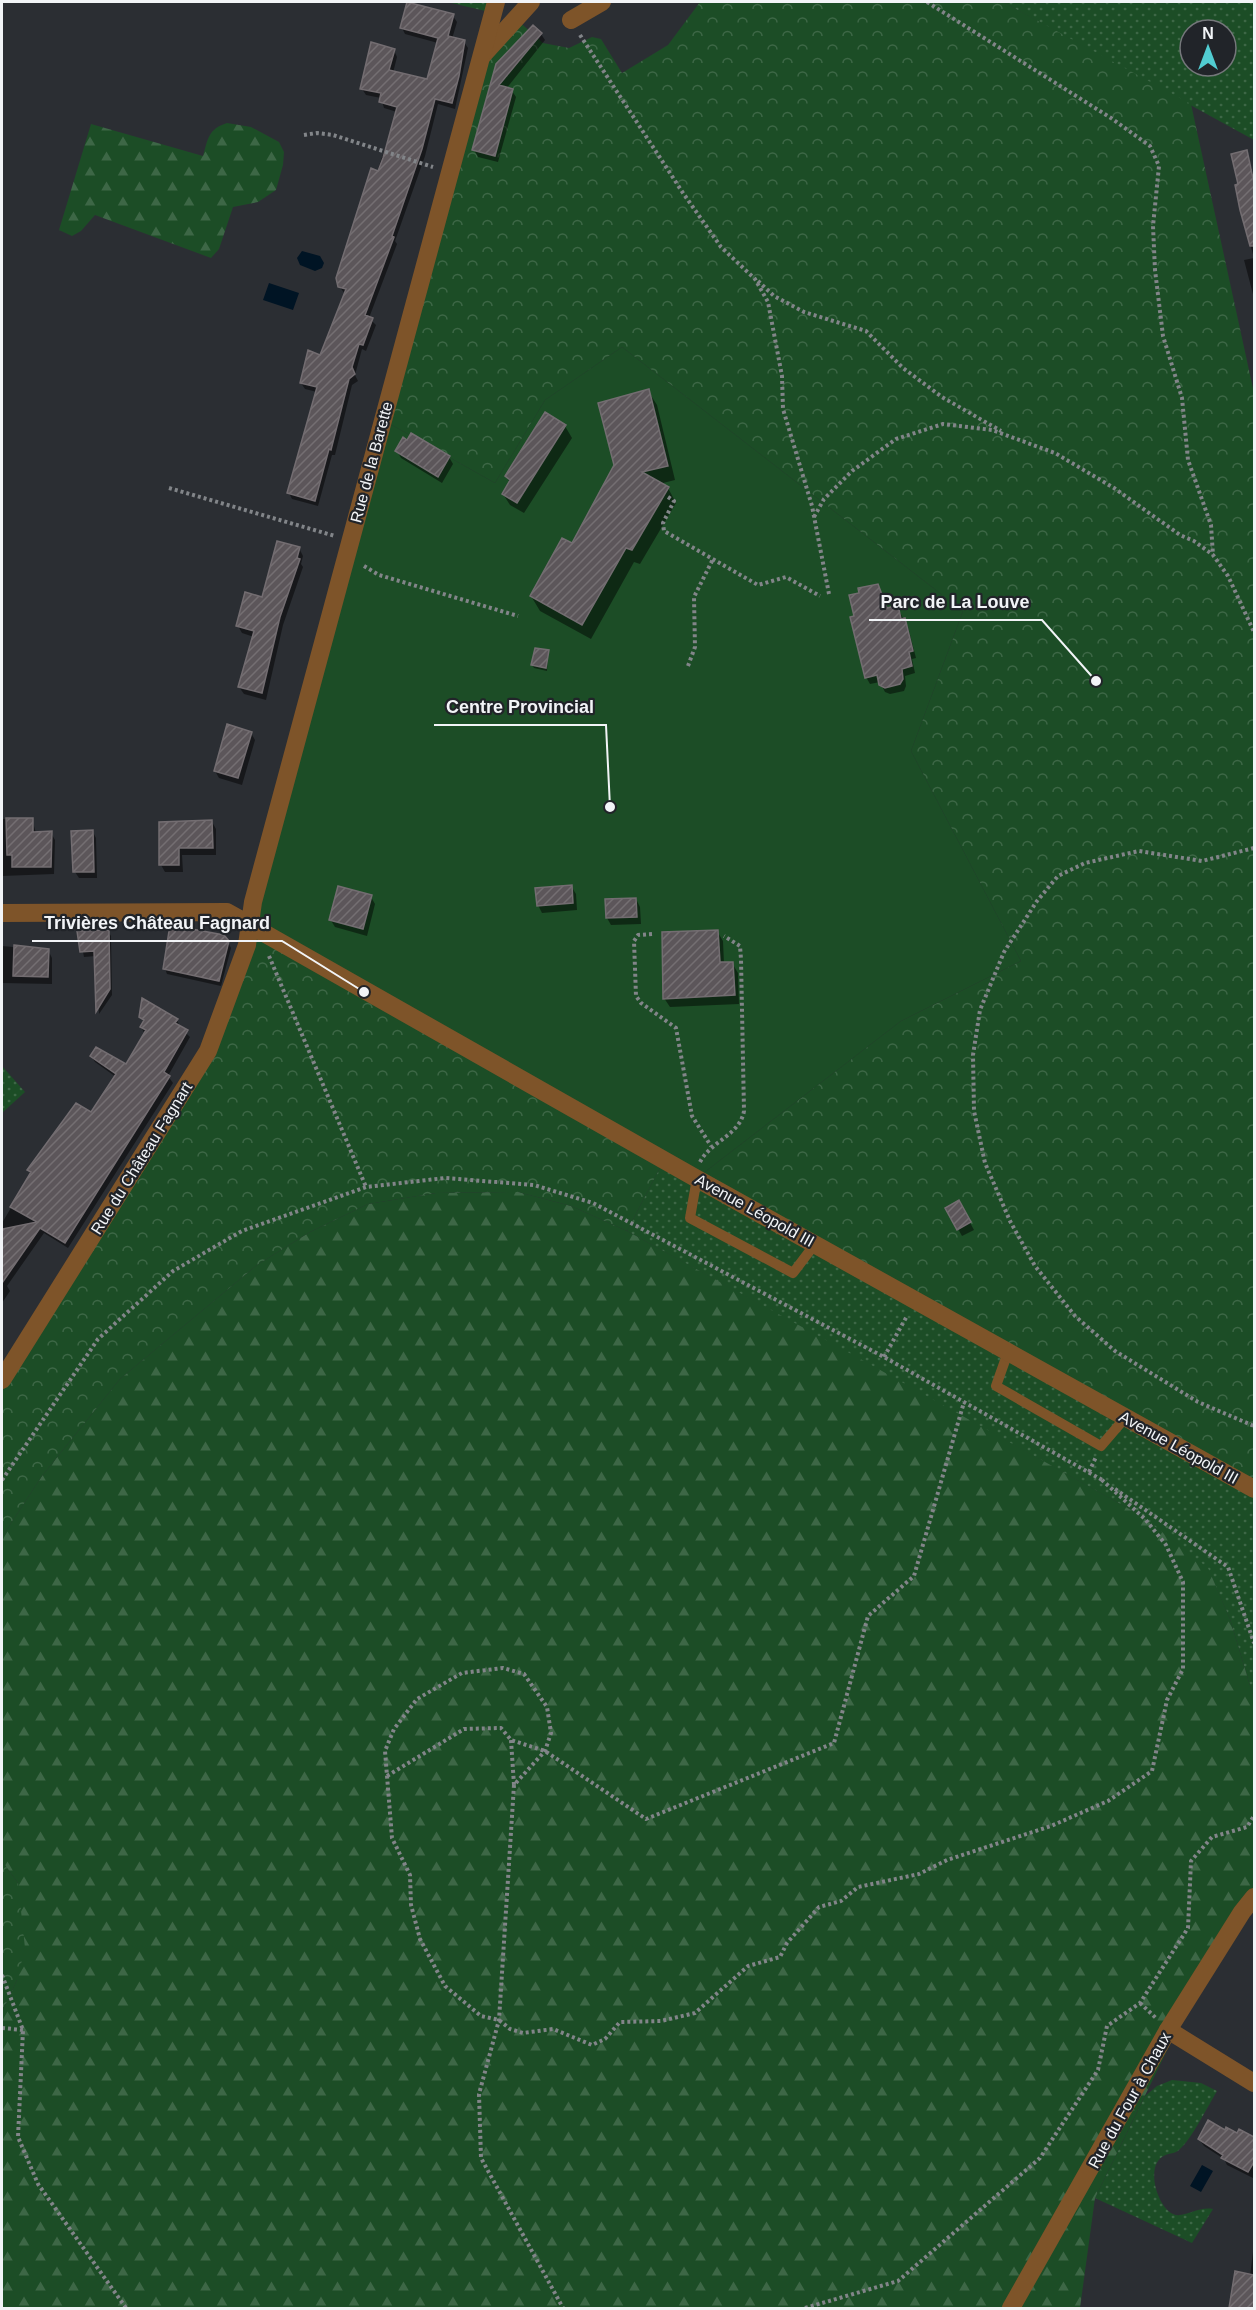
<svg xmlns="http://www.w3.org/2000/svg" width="1256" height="2310" viewBox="0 0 1256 2310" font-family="Arial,sans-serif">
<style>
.grass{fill:url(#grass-dots);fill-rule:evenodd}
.forest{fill:url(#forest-firs)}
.park{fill:url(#park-crowns)}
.pitch{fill:#1c4d26}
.water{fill:#001424}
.shadow{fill:#0007}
.building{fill:url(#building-hatch);stroke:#736d71;stroke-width:1.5}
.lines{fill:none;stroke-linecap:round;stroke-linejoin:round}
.path{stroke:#828589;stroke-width:4;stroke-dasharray:3 3;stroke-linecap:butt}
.service{stroke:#7e5429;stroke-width:10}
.minor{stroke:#7e5429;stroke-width:18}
.tertiary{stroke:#7e5429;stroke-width:18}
.labels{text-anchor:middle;stroke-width:4.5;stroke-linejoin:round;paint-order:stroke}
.street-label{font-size:16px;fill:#f2f4f7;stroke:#212429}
.leader{fill:none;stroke:#f2f4f7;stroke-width:2}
.callout-dot{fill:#f2f4f7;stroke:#212429;stroke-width:2}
.callout-label{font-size:18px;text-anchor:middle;font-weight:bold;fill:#f2f4f7;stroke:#212429;stroke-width:4.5;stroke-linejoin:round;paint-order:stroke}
</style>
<defs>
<pattern id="grass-dots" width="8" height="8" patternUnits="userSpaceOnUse" patternTransform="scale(1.5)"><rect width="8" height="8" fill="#1c4d26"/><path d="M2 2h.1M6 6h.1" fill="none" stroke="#3d6746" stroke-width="1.8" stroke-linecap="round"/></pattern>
<pattern id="forest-firs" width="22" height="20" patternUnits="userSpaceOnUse" patternTransform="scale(1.5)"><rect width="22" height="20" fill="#1c4d26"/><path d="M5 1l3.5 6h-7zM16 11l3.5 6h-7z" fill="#3d6746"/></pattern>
<pattern id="park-crowns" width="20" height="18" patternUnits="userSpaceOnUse" patternTransform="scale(1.5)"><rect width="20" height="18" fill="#1c4d26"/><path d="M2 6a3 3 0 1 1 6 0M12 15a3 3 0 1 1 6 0" fill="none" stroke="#3d6746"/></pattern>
<pattern id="building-hatch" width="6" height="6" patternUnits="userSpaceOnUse" patternTransform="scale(1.5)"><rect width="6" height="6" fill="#5c565a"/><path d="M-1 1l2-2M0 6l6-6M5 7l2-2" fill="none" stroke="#746f72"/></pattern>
</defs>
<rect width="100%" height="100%" fill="#2b2e33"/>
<path class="grass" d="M447,2H496L494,13Z
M1003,2H1254V140ZM1190,30H1226V66H1190Z
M2,1066L25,1092L2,1113Z
M664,1160L1254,1489V1699L1230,1619L1208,1569L1140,1515L627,1231Z
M1172,2080L1201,2083L1217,2091C1208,2106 1191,2140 1179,2150C1175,2154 1167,2153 1162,2157C1146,2168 1157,2206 1173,2214C1183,2219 1198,2206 1213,2209L1192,2243L1095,2198L1145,2096L1157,2086Z"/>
<path class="forest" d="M227,123L251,127L279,142L284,152L283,165L276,190L258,202L233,207L219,249L211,258L95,215L81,231L72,236L59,230L91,124L203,156C208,139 208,129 227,123Z
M518,1192L571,1206L627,1231L864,1361L1140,1515L1208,1568L1230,1619L1254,1699V1897L1175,2034L1095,2198L1080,2308H2V2012L17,1980L18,1883L2,1861V1537L42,1476L120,1379L257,1265L310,1232L368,1204L436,1193Z"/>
<path class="park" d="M700,2H1003L1191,104L1254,393V1489L697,1178L901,1021L1021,961L911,751L963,611L622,347L545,400L495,483L383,420L482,56L515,18L543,43L569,48L592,37L601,39L622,73L668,45Z
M249,923L664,1160L627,1231L571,1206L518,1192L436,1193L368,1204L310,1232L257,1265L120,1379L42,1476L2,1537V1380L208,1051Z
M2,1861L18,1883L25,1948L17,1980L2,2012Z"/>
<path class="pitch" d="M622,347L963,611L911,751L1021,961L901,1021L697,1178L257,929L253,902L383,420L495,483L545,400Z"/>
<path class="water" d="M302,251L320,256L324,263L322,268L315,271L300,265L297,258Z
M269,283L299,293L293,310L263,300Z
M1202,2165L1213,2171L1201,2192L1190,2186Z"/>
<path class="shadow" d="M453,16L457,22L452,39L464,42L468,48L455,109L438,104L425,156L395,241L397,244L369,318L376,325L366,351L362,349L355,375L358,381L352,385L335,455H332L318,506L292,499L289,493L317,392L305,389L301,383L320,357L345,294L339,286L397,112L384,108L381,98L366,95L362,89L394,50L397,57L393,73L428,81L438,43L405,34L402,28Z
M541,34L545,40L506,89L512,91L516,97L498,162L478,157L474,150L498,65Z
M1247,152L1254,177V298L1244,260L1254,258L1241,210L1240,185Z
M648,391L657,405L675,480L659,484L668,488L676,503L640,564L634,562L591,639L540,611L531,596L573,545L615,465Z
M545,414L565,426L572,438L524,513L510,505L503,494L510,483L506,476Z
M397,451L449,457L453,464L442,483L401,458Z
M299,548L303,556L301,564L303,567L283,625L266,700L244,694L239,687L254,637L242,633L238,626L263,599Z
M897,607L908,627L916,658L912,659L915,673L905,676L906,686L904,691L890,694L885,692L880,682L870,684L866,677L887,609Z
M548,652L547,671L534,668L532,665Z
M251,733L255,740L242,785L219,778L215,771Z
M2,819H32L36,833H51L55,840L54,874L2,876Z
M212,822L216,829V855H182L183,872H165L161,865L160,823Z
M93,832L96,838L97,878H79L75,872Z
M571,886L576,894L577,910L542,913L538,905Z
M371,897L375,904L367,936L335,927L330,919Z
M636,899L640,907L641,924L611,925L607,918Z
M108,931L111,936L112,995L99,1014L96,956L84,957L79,932Z
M717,931L723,941L724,964L732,963L738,973L739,1004L670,1007L664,998Z
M228,942L231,948L221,986L167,974L165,969Z
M2,946L48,950L52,958V984L2,983Z
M141,1017L177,1020L180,1027L190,1037L168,1076L173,1083L68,1248L44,1233L7,1286L10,1291L2,1303V1223L31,1174L29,1170L91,1114L116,1077L95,1062L91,1056L126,1066L145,1034L141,1027L144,1022Z
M959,1202L974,1230L962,1236L947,1209Z
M1240,2131L1254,2139L1253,2178L1227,2165L1224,2159L1204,2146L1199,2139L1225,2132L1238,2135Z
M1254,2244V2308H1230L1237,2273L1250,2276Z"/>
<path class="building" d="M407,2L454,14L448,36L465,40L459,76L452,103L435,99L422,149L392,236L394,237L365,315L373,318L363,345L359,344L352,367L355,374L349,379L331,450L329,449L315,501L287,493L317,387L300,383L308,350L320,355L346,289L338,287L336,278L371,168L378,171L383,158L397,107L379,102L381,93L360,89L371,42L395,49L389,70L427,79L438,38L400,28Z
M533,25L542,33L499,85L513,89L495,156L472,150L496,64Z
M1247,150L1254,183V246H1250L1240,210L1235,185L1238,184L1231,154Z
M649,389L668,466L642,472L669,487L632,550L626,548L582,625L530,596L562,538L572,543L614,465L598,403Z
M545,412L566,425L517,503L502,494L510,480L505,476Z
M411,433L450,456L438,477L395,451L403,437L407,440Z
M277,541L300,547L297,558L300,559L280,617L262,693L238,687L254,631L236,626L245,592L262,597Z
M878,584L887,608L898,605L901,619L905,618L913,651L909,652L912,666L902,669L903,679L900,684L885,688L879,685L877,675L865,678L850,617L854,616L849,595L859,593L858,588Z
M535,648L549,650L546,668L531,665Z
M227,724L252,732L238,778L214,771Z
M6,818H33V832L52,831L51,867H12V855H7Z
M212,820L213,848H179V865H159V822Z
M93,830L94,872H73L71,831Z
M572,885L573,903L537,906L535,888Z
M338,886L372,895L363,929L329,920Z
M636,898L637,917L606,918L605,899Z
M170,925L224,935L229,941L219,981L163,969Z
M109,930L110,989L96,1012L94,951L80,952L77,931Z
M718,930L720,962H733L735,995L663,999L662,932Z
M14,945L49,949L48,977L13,976Z
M142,998L178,1019L175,1023L188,1030L164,1072L170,1076L65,1243L40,1228L2,1283V1229L37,1222L10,1207L31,1172L27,1170L76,1103L91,1112L116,1074L90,1056L96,1047L126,1064L146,1030L140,1027L144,1020L139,1017Z
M959,1200L971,1222L957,1230L945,1208Z
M1208,2120L1225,2130L1226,2127L1237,2133L1239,2129L1254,2137V2162L1248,2172L1221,2158L1223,2155L1198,2139Z
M1235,2271L1254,2275V2308H1229Z"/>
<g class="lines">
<path class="path" d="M927,2L1111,118L1150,146L1159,166L1153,226L1155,270L1163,336L1182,398L1188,460L1211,525L1213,555
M580,35L683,193L721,247L755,279L768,302L782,376L783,409L812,506L829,594
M304,135L317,133L333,135L433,167
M758,281L774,296L804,312L866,331L903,368L942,397L1001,431
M169,488L335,536
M668,497L674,501L663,523L664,531L758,585L786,577L820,596
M814,517L824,499L852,471L896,439L943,424L992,430L1055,453L1114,488L1180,535L1194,541L1213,555L1228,576L1254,632
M364,566L379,575L518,616
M688,666L695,647L694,597L713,559
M1254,848L1202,861L1139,851L1085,863L1058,876L1037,901L1004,952L980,1010L973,1055L974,1111L985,1163L1010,1221L1035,1266L1075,1316L1115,1351L1198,1402L1254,1426
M652,934L638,935L634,941L636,996L641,1003L676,1028L692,1116L711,1146
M269,956L366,1187
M700,1162C711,1141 740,1135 744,1111L741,959L740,946L724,936
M884,1357L907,1316
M1089,1472L1096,1457
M2,1480L98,1339L173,1271L242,1231L366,1187L445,1178L534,1185L593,1203L884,1357L1104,1481
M1115,1489L1228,1567L1254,1643
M511,1740L514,1785L545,1751L551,1733L547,1707L524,1674L503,1668L462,1673L417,1699L394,1729L385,1751L392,1838L410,1875L411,1905L420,1939L445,1986L481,2016L499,2020L510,2029L523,2033L553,2029L592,2045L605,2039L620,2022L661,2021L695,2013L748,1966L780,1957L787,1943L819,1907L841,1901L858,1887L919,1874L947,1860L1051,1826L1108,1801L1152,1771L1167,1700L1183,1669V1582L1166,1545L1145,1519L1102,1480
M387,1776L464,1729L501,1728L511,1740L545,1751L646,1819L834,1743L868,1616L914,1576L964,1402
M514,1785L499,2020L479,2094L481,2158L563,2308
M2,1975L23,2030L18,2137L38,2184L126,2308
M1140,2003L1157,2019
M2,2028L23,2030
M805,2308L898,2281L1040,2158L1098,2070L1107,2026L1140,2003L1188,1928L1191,1861L1212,1837L1247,1827L1254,1816"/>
<path class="service" d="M697,1178L690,1218L793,1273L815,1244
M1008,1352L996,1386L1101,1446L1125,1418"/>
<path class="minor" d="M571,20L602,2
M482,56L531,2
M1168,2030L1254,2083"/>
<path class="tertiary" d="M2,913L227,912L692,1176L1254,1489
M2,1380L208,1051L247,945L253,902L496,2
M1011,2308L1168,2030L1242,1912L1254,1897"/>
</g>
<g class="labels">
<g class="street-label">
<text transform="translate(371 462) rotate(-75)" y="6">Rue de la Barette</text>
<text transform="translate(141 1158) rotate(-58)" y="6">Rue du Château Fagnart</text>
<text transform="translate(755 1210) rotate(29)" y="6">Avenue Léopold III</text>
<text transform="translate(1179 1447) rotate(29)" y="6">Avenue Léopold III</text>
<text transform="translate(1129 2100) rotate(-61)" y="6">Rue du Four à Chaux</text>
</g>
</g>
<path class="leader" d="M1096 681L1042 620H869M610 807L606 725H434M364 992L282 941H32"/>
<g class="callout-dot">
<circle cx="1096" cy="681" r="6"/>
<circle cx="610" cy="807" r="6"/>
<circle cx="364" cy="992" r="6"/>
</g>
<g class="callout-label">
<text x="955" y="608">Parc de La Louve</text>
<text x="520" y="713">Centre Provincial</text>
<text x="157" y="929">Trivières Château Fagnard</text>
</g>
<rect width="1256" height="2310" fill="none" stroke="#f2f4f7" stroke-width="6"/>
<g transform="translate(1208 48)"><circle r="28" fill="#212429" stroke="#75777b" stroke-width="1.5"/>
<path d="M0-4.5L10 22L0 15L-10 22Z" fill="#51ccd1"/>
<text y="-9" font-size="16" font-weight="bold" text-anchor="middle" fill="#f2f4f7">N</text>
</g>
</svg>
